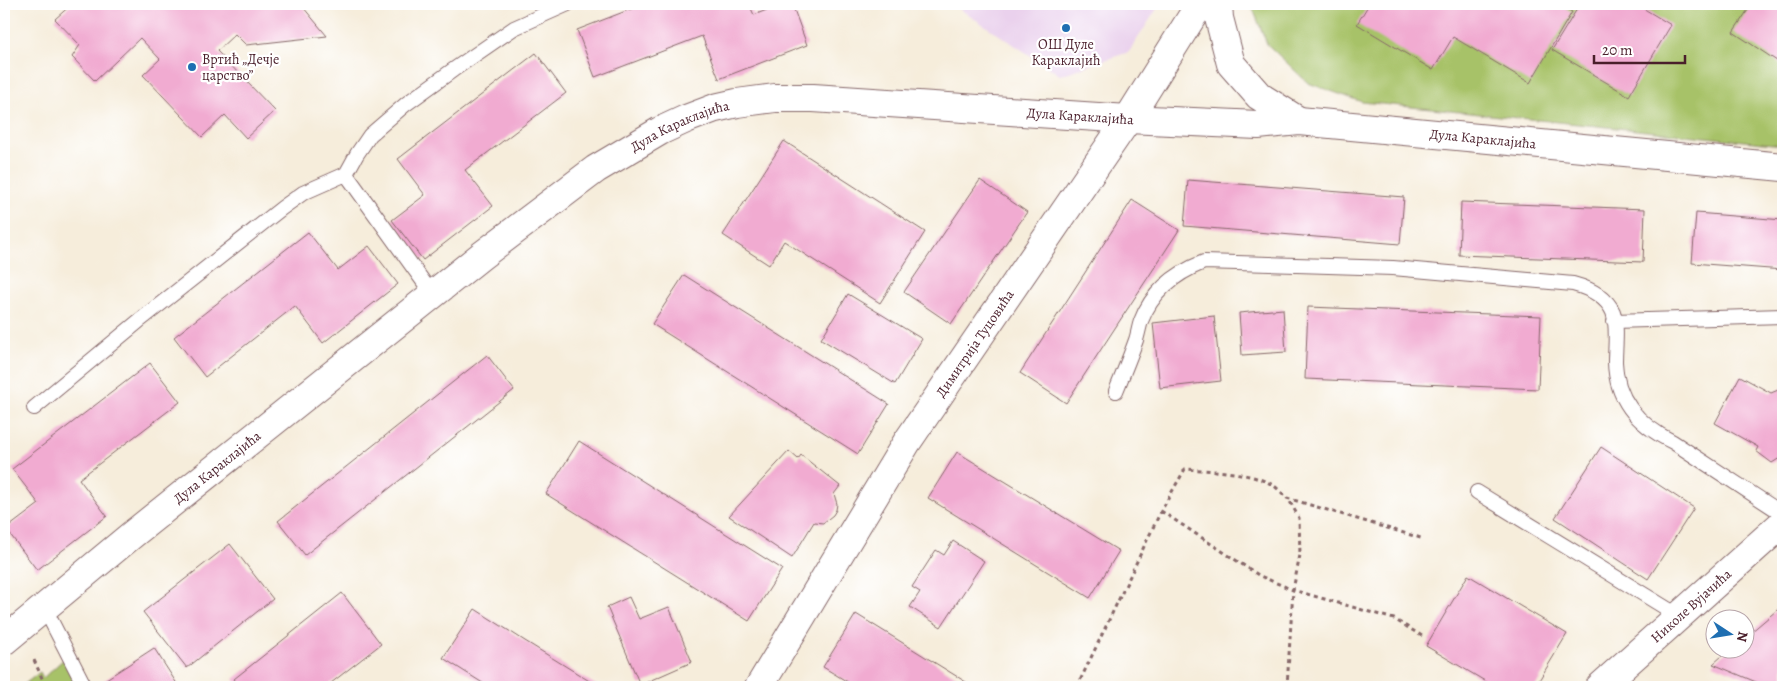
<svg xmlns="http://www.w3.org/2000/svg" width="1787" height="691" viewBox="0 0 1787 691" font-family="Alegreya,serif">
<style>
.built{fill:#ead1ed}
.green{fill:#a7c268;stroke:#78704a}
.building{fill:#f1abd1}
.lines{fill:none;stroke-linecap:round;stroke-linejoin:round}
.service-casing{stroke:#866769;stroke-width:16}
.minor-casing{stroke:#866769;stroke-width:30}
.tertiary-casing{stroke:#866769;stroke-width:30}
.path{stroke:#866769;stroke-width:3;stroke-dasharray:4 4;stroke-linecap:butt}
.service{stroke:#fff;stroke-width:14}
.minor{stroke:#fff;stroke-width:28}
.tertiary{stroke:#fff;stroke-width:28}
.poi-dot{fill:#1f6fb2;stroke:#fff;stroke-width:2}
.labels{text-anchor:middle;stroke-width:4.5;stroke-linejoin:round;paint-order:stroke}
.poi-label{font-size:14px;fill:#4a1f2b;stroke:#fff}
.street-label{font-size:14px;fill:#4a1f2b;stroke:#fff}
</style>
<rect width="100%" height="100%" fill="#fff"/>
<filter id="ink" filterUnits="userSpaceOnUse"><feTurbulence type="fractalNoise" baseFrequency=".02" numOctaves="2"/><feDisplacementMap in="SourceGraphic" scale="10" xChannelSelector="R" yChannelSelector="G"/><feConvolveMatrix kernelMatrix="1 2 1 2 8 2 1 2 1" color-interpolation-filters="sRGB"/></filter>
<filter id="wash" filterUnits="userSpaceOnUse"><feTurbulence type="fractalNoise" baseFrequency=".0096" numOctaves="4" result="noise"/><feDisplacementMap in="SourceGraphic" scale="20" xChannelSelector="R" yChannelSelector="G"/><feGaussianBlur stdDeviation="1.12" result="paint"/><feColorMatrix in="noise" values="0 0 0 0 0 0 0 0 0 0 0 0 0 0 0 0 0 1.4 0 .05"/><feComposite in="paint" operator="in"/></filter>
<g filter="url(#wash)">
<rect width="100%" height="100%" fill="#f6eddb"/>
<path class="built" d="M952,4H1160L1129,52L1060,75Z"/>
<path class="green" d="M1251,4H1783V145L1362,102L1308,83L1267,44Z
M65,658L81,687H21L40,672L43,678Z"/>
<g id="blocks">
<path class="building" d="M72,4H307L303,7L327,36L246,45L235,34L217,51L275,111L246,138L225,115L202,137L143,75L160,59L140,38L95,81L72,57L80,45L55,19Z
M644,4H749L754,15L782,4H792L807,45L719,79L702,36L595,77L577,30Z
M1369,4H1559L1572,12L1530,83L1453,37L1433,70L1357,24Z
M1580,4H1636L1671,25L1629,96L1552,50Z
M1752,4H1783V65L1733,32Z
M536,53L566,93L465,170L493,206L423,260L392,220L425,195L398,159Z
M784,141L925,232L880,303L784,241L769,265L723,235Z
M980,180L1027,212L951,324L904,292Z
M1188,180L1404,197L1400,244L1184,226Z
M1132,200L1179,230L1066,403L1020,373Z
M1461,202L1645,209L1643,262L1459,255Z
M1696,213L1783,220V270L1692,263Z
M308,232L338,270L369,246L398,284L323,343L295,306L205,377L174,337Z
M684,275L889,404L858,454L652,324Z
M848,294L922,339L895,384L821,339Z
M1308,307L1541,316L1538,389L1305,379Z
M1283,309L1286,352L1242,355L1239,313Z
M1214,316L1221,381L1160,388L1153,323Z
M487,355L514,390L305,555L278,521Z
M150,363L180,402L79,479L107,516L37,570L6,529L39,504L12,469Z
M1740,376L1771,393L1783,388V456L1772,463L1756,451L1758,447L1715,423Z
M579,441L782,569L749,621L546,494Z
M1601,447L1694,508L1648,579L1555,518Z
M789,451L798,459L801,455L840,486L834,494L837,504L836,510L833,515L823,523L814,522L792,558L729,516Z
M957,452L1119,551L1090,598L928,498Z
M953,541L984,561L941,627L910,607L920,592L912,587L936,550L944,555Z
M230,544L273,599L187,668L143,612Z
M1468,575L1567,634L1535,687H1495L1426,646Z
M342,593L381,644L326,687H240L234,679Z
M629,597L639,619L669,607L692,662L640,685L607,607Z
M1783,605V687H1768L1713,664L1731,648H1744V638Z
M475,609L525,641L599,687H489L443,658Z
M856,614L974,687H856L823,667Z
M154,648L179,687H99L97,685Z"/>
</g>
</g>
<g filter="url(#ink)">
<use href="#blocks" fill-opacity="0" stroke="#866769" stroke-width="1"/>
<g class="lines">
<g class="service-casing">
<path id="service" d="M433,295L346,174L357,154L370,135L406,104L453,70L514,28L568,4
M1614,321L1783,316
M1116,391C1123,374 1130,357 1136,340C1138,334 1139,327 1141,321C1152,292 1176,273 1204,262L1393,268L1573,284C1588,288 1606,296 1613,312C1618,326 1615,347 1615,362C1616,401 1640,426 1673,442L1783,514
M34,408L139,321L282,208L303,193L346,174
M1477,492L1679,616
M44,607L85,687"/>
</g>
<g class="minor-casing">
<g id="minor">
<path id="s1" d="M1600,687L1783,523"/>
</g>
</g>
<g class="tertiary-casing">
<g id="tertiary">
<path d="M1218,4L1219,18L1231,64L1259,96L1299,121"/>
<path id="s2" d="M4,641L133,534L481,256L596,169L660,131L686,119L715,108L737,103L775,98H813L1128,119L1258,125L1299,121L1783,167"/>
<path id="s3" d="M759,687L907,442L1128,119L1200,4"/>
</g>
</g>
<path class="path" d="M1161,511L1260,576L1293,590L1394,619L1422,636
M34,660L46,687
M1077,687L1161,511L1185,469C1212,471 1244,471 1269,483C1276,486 1282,493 1287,498L1424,539
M1287,687L1293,590L1300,555L1299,518L1288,498"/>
<use href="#service" class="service"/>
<use href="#minor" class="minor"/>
<use href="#tertiary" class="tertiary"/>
</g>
</g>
<g class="poi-dot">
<circle cx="1066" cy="28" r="5"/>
<circle cx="192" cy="67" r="5"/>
</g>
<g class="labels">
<g class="poi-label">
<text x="1066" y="49">ОШ Дуле<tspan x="1066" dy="16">Караклајић</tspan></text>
<text x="202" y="64" text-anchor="start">Вртић „Дечје<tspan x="202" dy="16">царство”</tspan></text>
</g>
<g class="street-label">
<text dy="5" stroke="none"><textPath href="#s2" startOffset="1258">Дула Караклајића</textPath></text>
<text dy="5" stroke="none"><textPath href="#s2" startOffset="852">Дула Караклајића</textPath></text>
<text dy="5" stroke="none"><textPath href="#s2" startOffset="1662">Дула Караклајића</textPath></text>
<text dy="5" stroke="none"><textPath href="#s3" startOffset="406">Димитрија Туцовића</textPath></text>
<text dy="5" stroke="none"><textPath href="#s2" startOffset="275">Дула Караклајића</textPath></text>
<text dy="5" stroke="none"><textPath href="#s1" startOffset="122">Николе Вујачића</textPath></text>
</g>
</g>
<rect width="1787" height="691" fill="none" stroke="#fff" stroke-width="20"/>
<g transform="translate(1730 634) rotate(102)"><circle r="24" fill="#ffffff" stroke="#b7a5aa"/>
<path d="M0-4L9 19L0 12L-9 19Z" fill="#1f6fb2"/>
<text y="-8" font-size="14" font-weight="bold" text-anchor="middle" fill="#4a1f2b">N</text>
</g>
<path d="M1594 55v8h91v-8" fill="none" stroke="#4a1f2b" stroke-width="2.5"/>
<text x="1602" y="55" font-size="15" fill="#4a1f2b" stroke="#ffffff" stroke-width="4" paint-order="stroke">20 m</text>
</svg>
